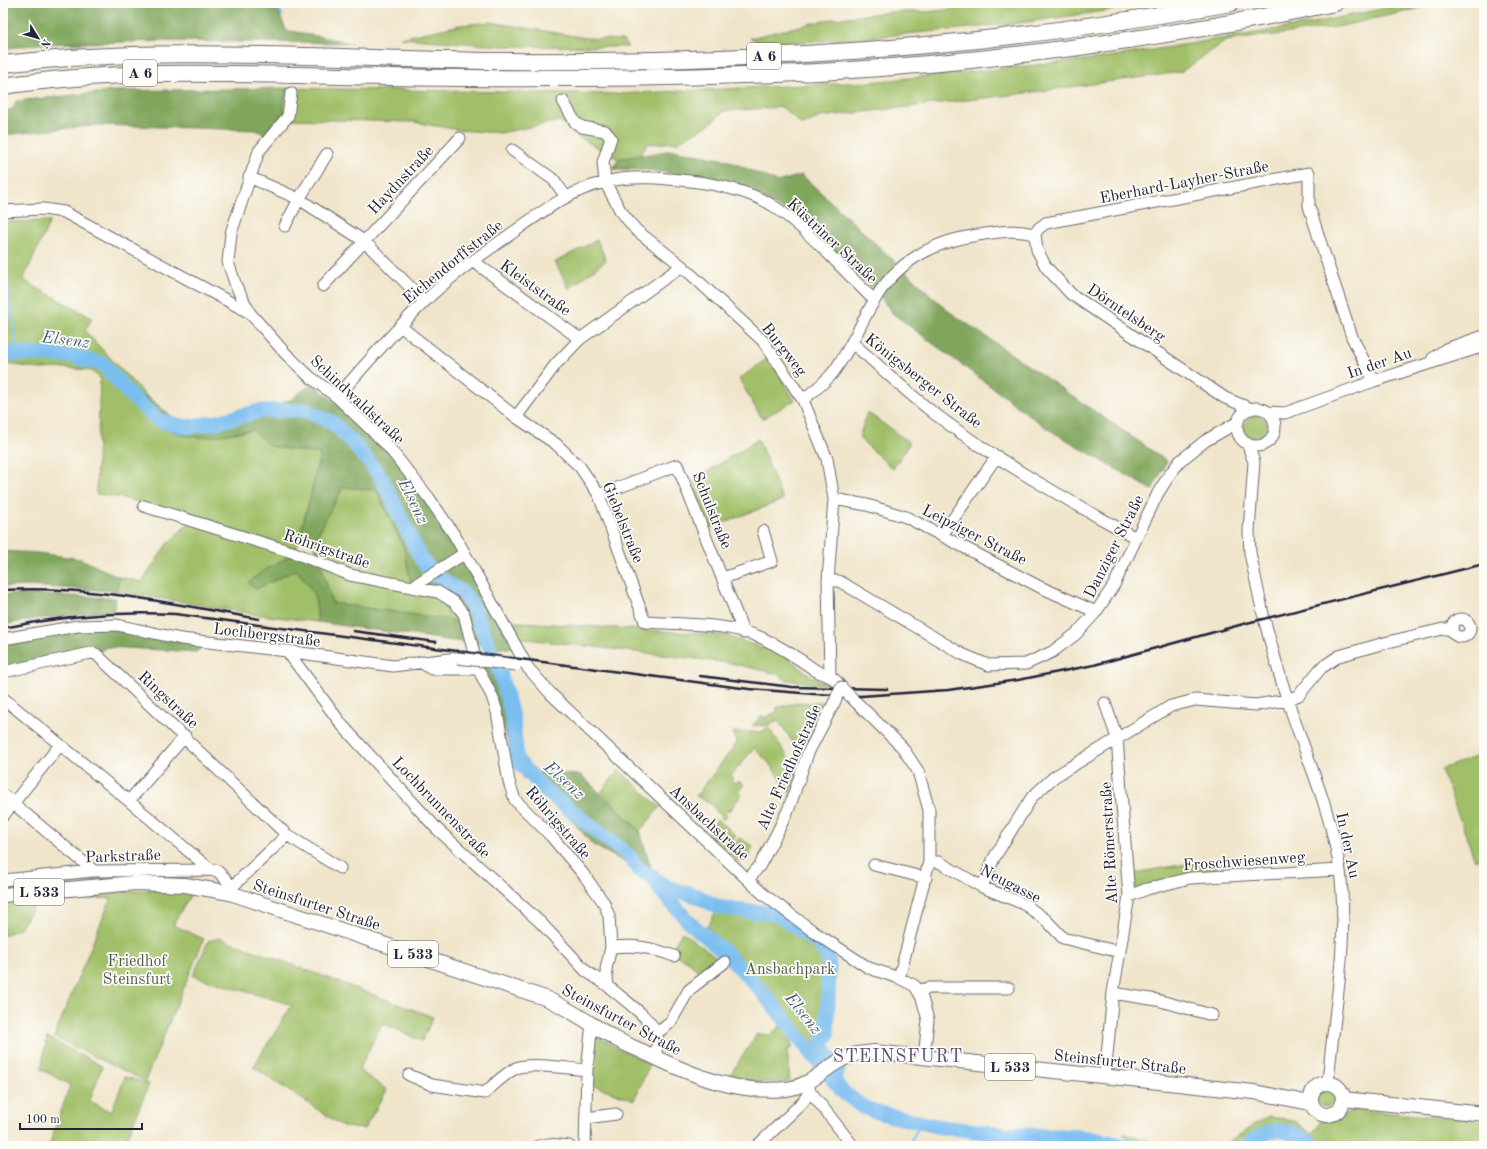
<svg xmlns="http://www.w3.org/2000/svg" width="1487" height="1149" viewBox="0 0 1487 1149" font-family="'Old Standard TT',serif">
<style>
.green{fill:#a0bf67;stroke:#617051}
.forest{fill:#80a65c;stroke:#51644c}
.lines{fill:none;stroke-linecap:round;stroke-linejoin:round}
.stream{stroke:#7abef0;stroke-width:2.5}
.river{stroke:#7abef0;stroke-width:15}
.minor-casing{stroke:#6a666d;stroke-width:13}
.major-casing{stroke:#6a666d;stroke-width:16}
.highway-casing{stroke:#6a666d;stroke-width:18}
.minor{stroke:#fff;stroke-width:11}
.major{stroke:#fff;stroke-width:14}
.highway{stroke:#fff;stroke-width:16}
.rail{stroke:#22223b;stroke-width:2.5}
.minor-bridge-casing{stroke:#6a666d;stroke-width:13;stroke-linecap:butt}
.minor-bridge{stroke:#fff;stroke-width:11}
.labels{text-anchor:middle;stroke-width:3.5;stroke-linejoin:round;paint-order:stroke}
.shield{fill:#fdfcf7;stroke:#646373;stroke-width:1}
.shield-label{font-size:15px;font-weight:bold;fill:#22223b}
.street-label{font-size:16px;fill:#22223b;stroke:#fdfcf7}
.park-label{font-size:16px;fill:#4e594a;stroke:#fdfcf7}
.water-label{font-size:17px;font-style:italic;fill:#41597a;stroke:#fdfcf7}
.quarter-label{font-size:18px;letter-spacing:1px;fill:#5f527a;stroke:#fdfcf7}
</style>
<rect width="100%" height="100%" fill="#fdfcf7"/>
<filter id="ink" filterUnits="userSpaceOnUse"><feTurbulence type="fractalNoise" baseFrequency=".025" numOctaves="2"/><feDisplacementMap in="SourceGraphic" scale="8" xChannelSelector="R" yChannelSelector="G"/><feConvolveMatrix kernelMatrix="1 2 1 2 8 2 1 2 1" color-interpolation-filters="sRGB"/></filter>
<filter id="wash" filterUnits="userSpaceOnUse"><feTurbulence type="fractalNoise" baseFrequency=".012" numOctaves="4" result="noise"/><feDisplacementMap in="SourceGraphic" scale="16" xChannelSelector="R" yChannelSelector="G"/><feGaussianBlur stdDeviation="0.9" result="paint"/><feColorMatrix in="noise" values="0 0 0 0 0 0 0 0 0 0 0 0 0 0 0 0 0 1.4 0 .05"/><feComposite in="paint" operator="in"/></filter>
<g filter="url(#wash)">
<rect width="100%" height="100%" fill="#f0e5ca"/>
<path class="green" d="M1011,3H1162L1012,24L852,39L763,44L750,38L826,20L888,12H926Z
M1410,3H1443L1337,27L1226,41L1181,72L1011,95L820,117L802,125L782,107L724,111L710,124L678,142L647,144L641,155L618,159L575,135L560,121L500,133L459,130L414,122L288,119L283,107L287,88L617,94L871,82L1103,58L1304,25Z
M490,22L587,38L623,40L628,47L502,46L400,38L461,25Z
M50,221L23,280L92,318L85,331L145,395L141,413L151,422L197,437L253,430L269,446L320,454L311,494L295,553L256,589L296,570C312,586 318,599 317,622L253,614L116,591L119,577L142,582L167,544L192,520C160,509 130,497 96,494L100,378L90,370L65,368L39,369L3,363V222Z
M597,240L606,260L569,289L555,262Z
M768,358L795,400L762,419L739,379Z
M867,412L910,443L893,469L859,438Z
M1244 428a12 12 0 1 1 24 0a12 12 0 1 1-24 0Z
M758,439L783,500L709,528L693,484V481Z
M343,487L376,490L404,548L412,587L454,602L471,643L462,642L457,621L332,603L313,543Z
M520,622L724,635L784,655L811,676L829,685L786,680L778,674L730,663L518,638L508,639L499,623Z
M825,702L827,706L806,752L798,750L778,720L769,725L752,726L762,715L764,718L778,711L776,708L795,703Z
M768,727L797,770L790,793L769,763L754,748L731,776L733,778L731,780L736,784L738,781L744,785L739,791L742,794L729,811L727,810L725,813L727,815L723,820L711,804L696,796L737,743L733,732H761Z
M1484,754V859L1475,860L1441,769Z
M619,770L660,807L640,831L601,792Z
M717,820L736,835L726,849L707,832Z
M739,838L753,846L747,859L743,862L736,860L728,854Z
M1215,859L1216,873L1135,889L1134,873Z
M113,877L124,878L3,892V886Z
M166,889L198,893L191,894L173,925L204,939L145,1081L54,1037L111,898L37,902L20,928L3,936V901L103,892Z
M717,910L780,917L818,946L825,956L820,1048L817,1055L786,1015L707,927Z
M682,932L719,959L705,972L697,970L686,960L670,953Z
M220,938L433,1017L422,1041L382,1023L359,1070L387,1090L364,1129L344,1127L253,1067L292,1005L193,976L208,941Z
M784,1023L793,1048L787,1050L790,1081H786V1083L726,1081L757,1034L770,1035Z
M594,1035L650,1064L634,1100L592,1085Z
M47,1037L102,1066L90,1101L111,1112L125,1077L149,1084L124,1146H49L70,1085L41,1069Z
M1317 1098a9 9 0 1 1 18 0a9 9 0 1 1-18 0Z
M1357,1110L1484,1121V1146H1302C1288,1135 1267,1134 1254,1146H1224L1259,1121L1269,1117L1294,1120L1312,1134L1321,1121C1337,1123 1342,1112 1357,1110Z
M1122,1133L1166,1146H1137Z"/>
<path class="forest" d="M3,3H275L286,30L352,43L163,41L39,44L3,49Z
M287,88L283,107L288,119L267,136L256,130L98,125L3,135V111L13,109L16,101L115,91Z
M673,150L727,160L777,182L802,175L947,310L1167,461L1152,490L1048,429L892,313L878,293L789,213L758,195L710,178L647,170L613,169L618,159Z
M312,383C336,403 361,422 383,445C437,503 475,579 513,649L471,643L454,602L412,587L404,548L376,490L343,487L313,543L300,534L311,494L320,454L269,446L253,430C237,432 213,438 197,437C179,436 155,425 141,413L145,395L179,422L276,405L292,399Z
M3,551L38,553L81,559L119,577L116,591L25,586L3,587Z
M295,553L321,564L332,603L457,621L462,642L317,622C318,599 312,586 296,570L256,589L248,583L260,573Z
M15,594L116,598L113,611L37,619L3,625V595Z
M107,628L204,645L197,652L106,647L101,651L77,653L3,671V644L71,630Z
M484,665L501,666C511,700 515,718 515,753L531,772L581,775L640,831L654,878L593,845L531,772L524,780L504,731Z"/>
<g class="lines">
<path class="stream" d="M277,3L282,15
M3,252L18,355
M908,1146L921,1123"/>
<path class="river" d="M3,353L71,356L103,364L129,394L158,420L186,427L218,422L260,411L305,410L332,422L353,443L381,477L421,559L433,574L463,593L472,605L500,673L508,701L513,720L517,760L545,790L629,856L639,869L654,878L660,890L690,923L730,957L764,994L843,1092L863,1107L880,1113L940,1127L1004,1134L1082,1137L1130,1146
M655,879L669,888L697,896L718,907L744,911L770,913L781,916L820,945L827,955L829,966L827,1036L823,1039L822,1045L827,1054L838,1071
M1246,1146C1271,1125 1289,1126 1315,1146"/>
</g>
</g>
<g filter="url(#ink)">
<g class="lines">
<g class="minor-casing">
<path id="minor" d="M563,101L575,122L582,127L605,131L611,138L603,162L605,182L620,210L636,230L682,266L763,341L803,400L827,459L834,499L828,581L830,675
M512,150L554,180L566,197
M249,177L299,199L364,241L424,301
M3,211L43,209L64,212L250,313L285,353L310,377L337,397L386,444L429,498L455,536L528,668L551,694L763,894L814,932L869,968L899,978L915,986L922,998L928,1020L924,1058
M285,226L299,199L327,154
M1035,234L1039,228L1046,223L1309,173V206L1320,241L1352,337L1374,381
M1035,234L1037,250L1046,267L1071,294L1225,398L1252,409
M473,261L580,339
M323,286L460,138
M250,313L236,286L228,262L231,233L259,151L288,116L291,93
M400,326L516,417L556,444L580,467L599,495L645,622C683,625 727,622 762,638C781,647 798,658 815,670C826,677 833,674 841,687
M852,343C880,366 906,392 935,414C998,462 1068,500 1136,538
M1433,358L1446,349L1484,336
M337,397C365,365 393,332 424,302C451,275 484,253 515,231C543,211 571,190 605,182C633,175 662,178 690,181C717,184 753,192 775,207C811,232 843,270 874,300
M803,400C812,392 823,384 831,375C849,353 859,326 874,301C896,262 934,241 978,235C1000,232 1013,229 1035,234
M1237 427a19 19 0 1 1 38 0a19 19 0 1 1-38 0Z
M1267,412L1285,413L1374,381L1484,346
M516,417L556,364L580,339L682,266
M1247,443L1254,462L1249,531L1250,553L1263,614
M599,495L677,465L744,633
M834,499L867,505L906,517L1040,587L1096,612
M144,506L295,553L350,575L438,592L454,602L464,614L478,669
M942,535L997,456
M723,578L772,561L763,531
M828,581H839L962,654L988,665L1026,664L1052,652L1076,634L1096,612L1114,585L1158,493L1170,474L1180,461L1205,441L1238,422
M412,587L465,553
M1452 628a9 9 0 1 1 18 0a9 9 0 1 1-18 0Z
M1265,622C1272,648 1279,675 1288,701C1306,757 1332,812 1340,871C1349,941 1334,1012 1328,1082
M3,639L78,626L117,625L181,639L287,651L393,666L457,658
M287,651L342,725L437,829L540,922L586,971L608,986
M421,662L431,669H478L492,696L497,712L509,782L515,800L551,836L584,875L604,903L609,916L611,947L606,969L608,986C620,997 654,1020 657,1035C659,1043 656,1050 655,1057
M3,672L91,653L96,654L287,835L340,868
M3,698L129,801L211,870
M853,699L902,747L918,771L929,810V862L899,978
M3,795L94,871
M129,801L185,736
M3,816L60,745
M929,862H939L982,887L1024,904L1046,920L1063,938L1120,952
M874,865L926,878
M3,880L94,871L216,870C224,877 231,882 230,893
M748,880L760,865L778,831L789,808L808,753L834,703
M982,887L994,858L1032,797L1054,777L1171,706L1195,700L1256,705L1287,700L1299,695L1321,668L1339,656L1388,642L1443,629H1452
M231,888L287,835
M1129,896L1147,889L1190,878L1340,870
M611,947C637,945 649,947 674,956
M919,990L930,988H1009
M1113,993L1157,1000L1212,1015
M657,1033L670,1023L689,990L725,962
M409,1075L432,1085L485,1093C494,1084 505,1074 516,1068C529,1062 572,1069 587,1070
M1105,1076L1113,993L1129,896L1117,738L1105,703
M810,1091L853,1146
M586,1118L616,1114
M538,1146L548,1144L569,1146
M585,1146L587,1070L592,1023
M757,1146L803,1102L810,1091L808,1083"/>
</g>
<g class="major-casing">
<path id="major" d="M3,895L135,883L185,885L230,893L545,998C570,1009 592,1025 616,1039C627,1045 640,1050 652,1056C694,1076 738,1094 786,1089C816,1085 825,1065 850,1056C857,1053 866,1053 874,1052L1254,1092L1310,1103
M1311 1099a16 16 0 1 1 32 0a16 16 0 1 1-32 0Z
M1343,1099L1484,1114"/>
</g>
<g class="highway-casing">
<path id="highway" d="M3,64C167,45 333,59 498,61C644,62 791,58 937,44C1036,35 1134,20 1231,3
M3,86C102,71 198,73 298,75C381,77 464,79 547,78C643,78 739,77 836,71C1003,61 1170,37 1335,3"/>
</g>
<use href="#minor" class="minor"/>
<use href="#major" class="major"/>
<use href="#highway" class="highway"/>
<path class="rail" d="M3,590C90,585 174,604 259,619
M3,628C60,616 116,611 175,614L749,689L814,694L861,696L948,690L1018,680L1094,665L1247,623L1484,564
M353,631L436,642
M700,676L792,687L887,689"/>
<g class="minor-bridge-casing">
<path id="minor-bridge" d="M457,658L516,665
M834,703L841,687L853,699"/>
</g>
<use href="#minor-bridge" class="minor-bridge"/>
</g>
</g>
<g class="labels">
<g class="shield">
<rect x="747" y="43" width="34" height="26" rx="3"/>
<rect x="123" y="60" width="34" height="26" rx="3"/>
<rect x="14" y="879" width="50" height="26" rx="3"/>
<rect x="388" y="941" width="50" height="26" rx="3"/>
<rect x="985" y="1054" width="50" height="26" rx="3"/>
</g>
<g class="shield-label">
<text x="764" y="61">A 6</text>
<text x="140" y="78">A 6</text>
<text x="39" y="897">L 533</text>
<text x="413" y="959">L 533</text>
<text x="1010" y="1072">L 533</text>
</g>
<g class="street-label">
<text transform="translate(400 179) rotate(-47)" y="6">Haydnstraße</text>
<text transform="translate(1184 181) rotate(-11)" y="6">Eberhard-Layher-Straße</text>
<text transform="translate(833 240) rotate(43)" y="6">Küstriner Straße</text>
<text transform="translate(452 261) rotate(-39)" y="6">Eichendorffstraße</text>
<text transform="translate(536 287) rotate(36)" y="6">Kleiststraße</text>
<text transform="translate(1127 312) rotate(34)" y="6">Dörntelsberg</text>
<text transform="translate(785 349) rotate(52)" y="6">Burgweg</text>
<text transform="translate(1379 362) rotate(-19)" y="6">In der Au</text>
<text transform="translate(924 380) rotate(38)" y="6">Königsberger Straße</text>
<text transform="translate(358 399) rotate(43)" y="6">Schindwaldstraße</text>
<text transform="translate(713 510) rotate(68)" y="6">Schulstraße</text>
<text transform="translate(624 522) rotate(68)" y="6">Giebelstraße</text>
<text transform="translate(975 534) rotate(27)" y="6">Leipziger Straße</text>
<text transform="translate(1113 546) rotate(-63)" y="6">Danziger Straße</text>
<text transform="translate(327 548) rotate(19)" y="6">Röhrigstraße</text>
<text transform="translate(267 634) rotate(7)" y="6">Lochbergstraße</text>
<text transform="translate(169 699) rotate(43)" y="6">Ringstraße</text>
<text transform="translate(788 767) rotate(-66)" y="6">Alte Friedhofstraße</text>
<text transform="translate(442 807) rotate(46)" y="6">Lochbrunnenstraße</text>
<text transform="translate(559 822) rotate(49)" y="6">Röhrigstraße</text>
<text transform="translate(710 822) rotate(43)" y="6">Ansbachstraße</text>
<text transform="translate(1108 843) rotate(-93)" y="6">Alte Römerstraße</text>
<text transform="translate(1349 845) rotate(78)" y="6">In der Au</text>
<text transform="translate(123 855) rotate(-2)" y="6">Parkstraße</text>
<text transform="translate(1244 860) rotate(-4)" y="6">Froschwiesenweg</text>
<text transform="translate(1011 883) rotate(27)" y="6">Neugasse</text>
<text transform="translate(317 904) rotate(18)" y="6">Steinsfurter Straße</text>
<text transform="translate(622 1019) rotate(28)" y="6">Steinsfurter Straße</text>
<text transform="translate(1120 1061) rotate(6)" y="6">Steinsfurter Straße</text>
</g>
<g class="park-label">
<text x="137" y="966">Friedhof<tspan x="137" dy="18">Steinsfurt</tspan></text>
<text x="790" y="974">Ansbachpark</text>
</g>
<g class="water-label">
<text transform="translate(66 339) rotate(7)" y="6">Elsenz</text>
<text transform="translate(414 501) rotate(64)" y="6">Elsenz</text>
<text transform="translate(565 780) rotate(42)" y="6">Elsenz</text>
<text transform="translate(804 1013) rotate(51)" y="6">Elsenz</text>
</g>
<g class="quarter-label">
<text x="898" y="1062">STEINSFURT</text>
</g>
</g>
<rect width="1487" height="1149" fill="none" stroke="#fdfcf7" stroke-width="16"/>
<g transform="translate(38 38) rotate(127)" stroke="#fdfcf7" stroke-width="3" paint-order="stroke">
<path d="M0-3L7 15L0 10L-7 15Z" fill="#22223b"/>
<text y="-6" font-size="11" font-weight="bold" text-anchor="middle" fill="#22223b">N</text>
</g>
<path d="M20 1123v6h122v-6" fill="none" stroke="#22223b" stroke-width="2"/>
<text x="26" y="1123" font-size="12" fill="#22223b" stroke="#fdfcf7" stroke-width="3" paint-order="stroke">100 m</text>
</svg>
